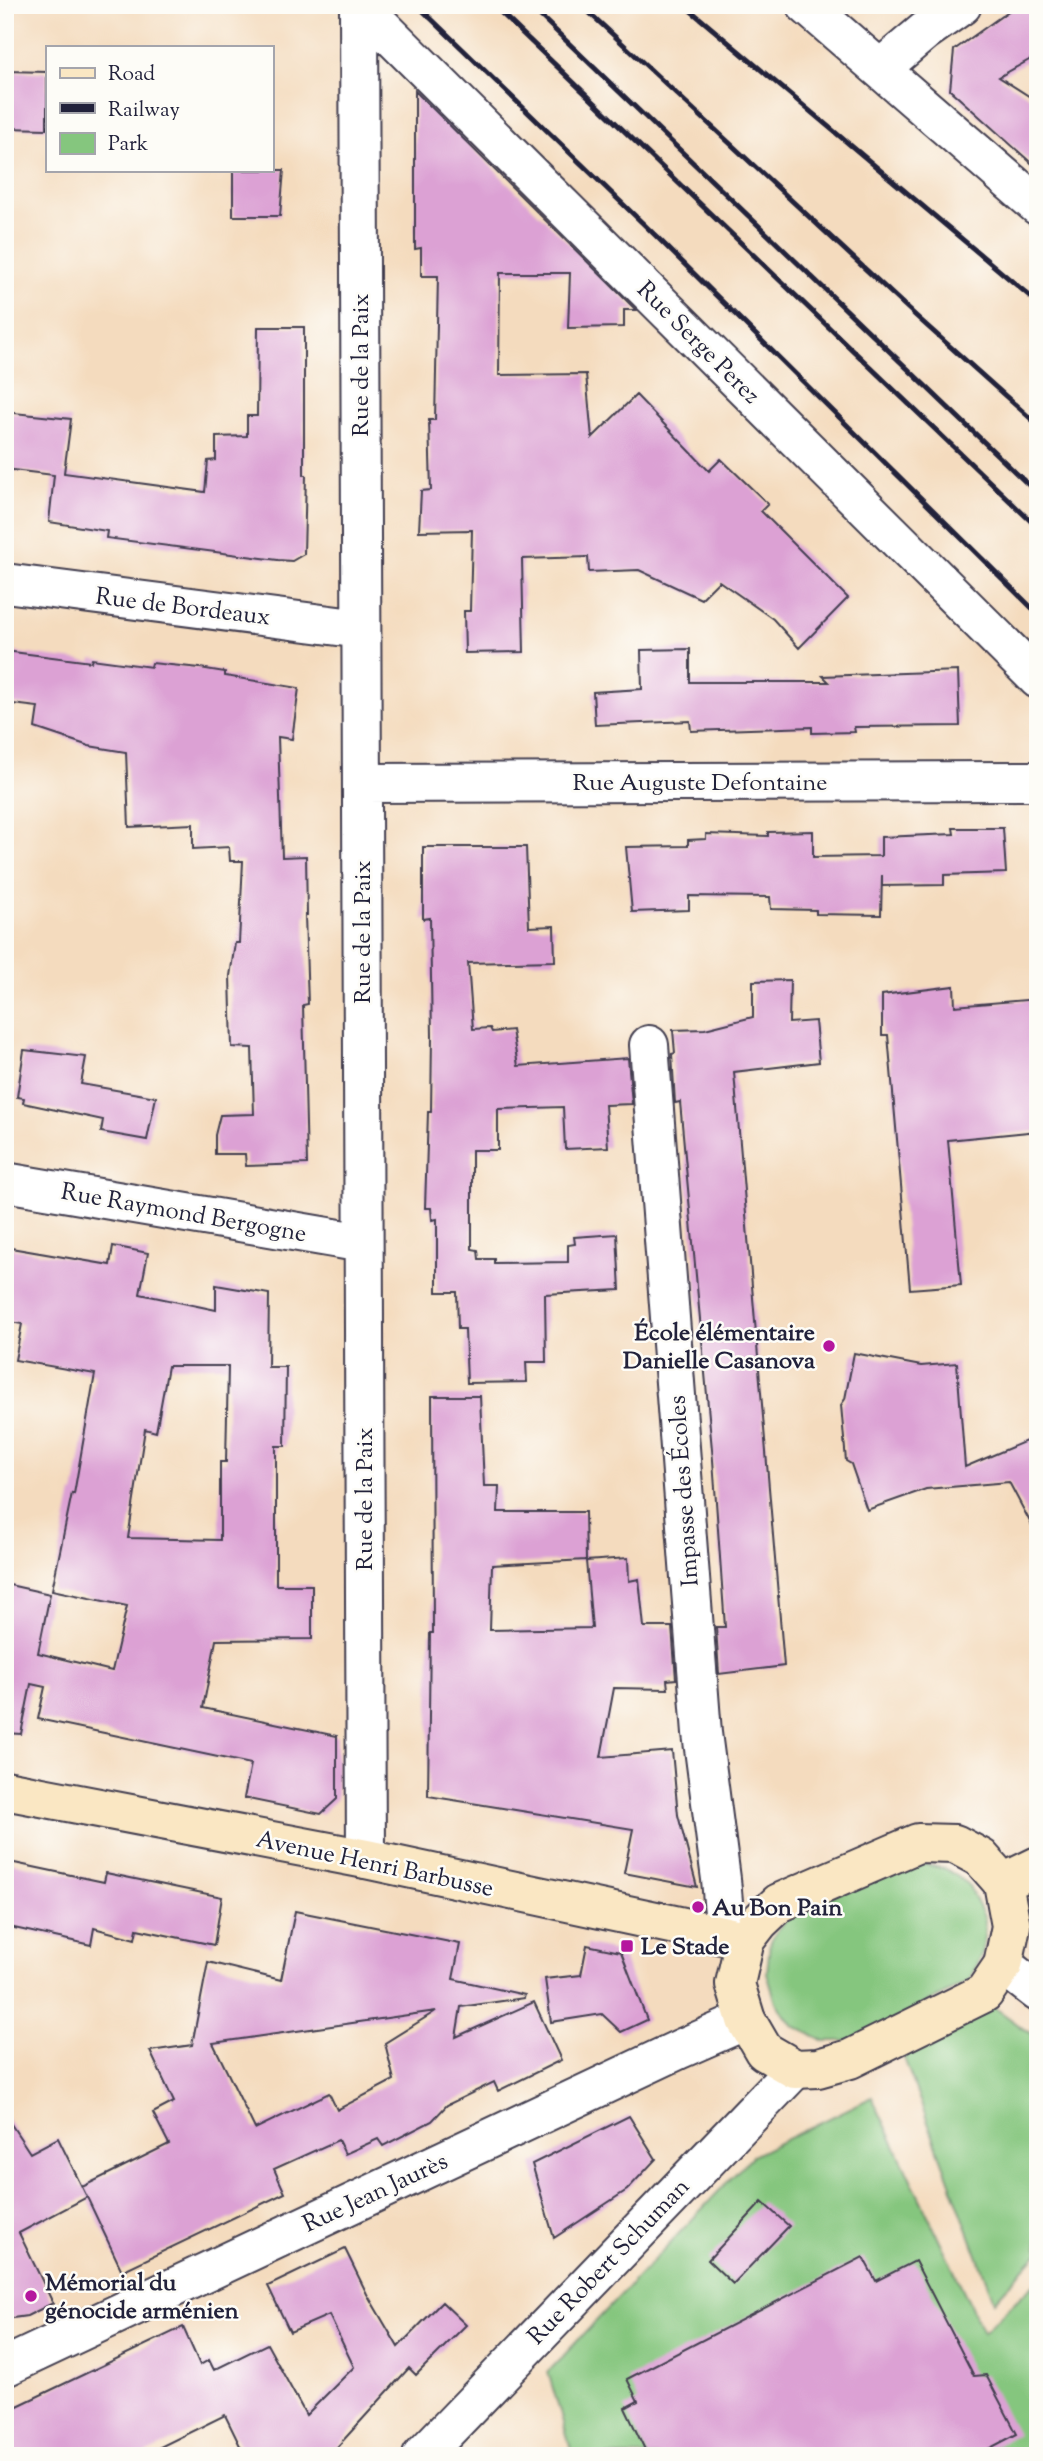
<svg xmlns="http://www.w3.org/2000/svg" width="1043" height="2461" viewBox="0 0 1043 2461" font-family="'Sorts Mill Goudy',serif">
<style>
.green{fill:#85c67e;stroke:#54745c;stroke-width:2}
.building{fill:#dca1d4;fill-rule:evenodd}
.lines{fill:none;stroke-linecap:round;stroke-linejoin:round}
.street-casing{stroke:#423e4f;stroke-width:42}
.secondary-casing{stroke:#423e4f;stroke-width:42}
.street{stroke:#fff;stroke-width:38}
.secondary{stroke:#fae7c3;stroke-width:38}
.rail{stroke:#22223b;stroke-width:5}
.poi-dot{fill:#b5179e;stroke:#fdfcf7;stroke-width:2.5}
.labels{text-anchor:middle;stroke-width:5;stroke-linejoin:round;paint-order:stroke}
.street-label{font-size:24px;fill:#22223b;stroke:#fdfcf7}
.poi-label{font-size:24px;font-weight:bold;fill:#22223b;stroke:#fdfcf7;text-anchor:start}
</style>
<rect width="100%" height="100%" fill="#fdfcf7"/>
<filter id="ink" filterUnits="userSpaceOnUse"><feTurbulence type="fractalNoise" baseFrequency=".0143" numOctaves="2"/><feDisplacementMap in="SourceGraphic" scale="14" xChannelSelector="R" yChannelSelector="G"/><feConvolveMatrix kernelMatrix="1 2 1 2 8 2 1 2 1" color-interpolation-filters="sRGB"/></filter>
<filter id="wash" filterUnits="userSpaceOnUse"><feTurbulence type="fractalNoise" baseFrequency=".00686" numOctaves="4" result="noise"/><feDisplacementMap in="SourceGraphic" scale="28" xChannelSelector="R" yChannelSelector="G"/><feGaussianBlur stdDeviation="1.57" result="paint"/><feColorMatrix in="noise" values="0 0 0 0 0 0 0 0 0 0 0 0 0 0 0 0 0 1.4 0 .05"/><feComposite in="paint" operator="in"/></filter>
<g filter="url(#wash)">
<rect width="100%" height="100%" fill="#f4dbbe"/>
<path class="green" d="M914,1862L946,1869L968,1884L985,1919L983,1951L969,1981L854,2041H825L793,2026L776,2003L767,1973L770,1941L789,1914Z
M994,2007L1038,2039V2253L994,2301L903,2055Z
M872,2097L983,2332L1038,2280V2456H573L548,2372L752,2156Z"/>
<g id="blocks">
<path class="building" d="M1017,5H1038V55L999,77L1038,102V169L950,90L954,50Z
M5,71L47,72V129L5,128Z
M415,91L636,310H624V327L568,328L570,273H500L499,375L586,374L592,438L636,395L709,471L721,459L768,504L761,511L848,598L799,648L773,619L719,581L701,599L639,570L589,572L588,557L522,559L524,652L465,653L464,611H470L472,530L419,531L421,491L431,490L429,420H435L438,276H421V248L415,249Z
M233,170H284L280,216H233Z
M258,327H304V475H306L304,554L292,561L278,560L106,538L107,531L49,522L54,475L5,469V412L71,419L64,473L205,492L208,461L216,460V437L247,436V416H257Z
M690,649V682H829L823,676L958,671L960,726L854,727L855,732L812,733V727L691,731L690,721L595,725L593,692L642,689L641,650Z
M5,651L91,662L92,659L151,667L152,663L200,668L225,672V676L299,688L292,739L278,737L282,857L306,856L307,915H305L308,1004L303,1005L307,1164L246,1166L245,1154H215V1135L220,1115L254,1114L252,1048L232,1047L230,976L235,943H239L243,861H230L229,847L193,849V824L129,827L126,752L89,746L35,728L38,707L5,703Z
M953,828H1003L1006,873L944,875V885L882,886V875L881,915L816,914V910L771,909L770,897L689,896V910L632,912L626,847L688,846V840L706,839V834L768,836V832L813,831V857L881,856V837L954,834Z
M423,847H526L529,927L554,926L555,961L468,963L473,1029L490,1028L492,1032L512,1030L518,1066L628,1058L632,1104L605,1105L608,1147L565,1149L563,1107L498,1109V1150H472V1249L478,1250L479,1259H494V1263L568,1262V1245L575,1244L574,1237L617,1234L620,1290L545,1294L546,1362H526L527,1382L467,1383L465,1329H458L457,1292H437V1219L432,1220L431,1208H425L428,1112H431L432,1036L430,918L423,919Z
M790,980L789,1023L815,1021L819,1062L734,1072L784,1666L719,1674L716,1627H725L713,1460L680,1102L675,1103L672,1054L675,1053L673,1030L705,1029L753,1017V981Z
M954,986L955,1006L1038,999V1131L948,1140L961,1285L910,1289L888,1035H882V995Z
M24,1050L86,1057L81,1084L156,1097L147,1140L101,1132L103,1120L23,1103L24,1098L17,1097Z
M113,1246L148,1253L140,1294L216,1310V1285L269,1294L268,1367H286L285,1446H276V1585H312V1639L216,1640L203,1708L337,1736V1799L321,1814L244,1798L251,1764L38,1719L45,1687L31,1684L21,1734L5,1733V1584L50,1594L38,1653L112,1671L127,1606L52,1590L72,1493L74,1494L95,1374L15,1360L22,1324L5,1321V1247L110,1265ZM168,1366H228L226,1462H220V1540L128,1538L145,1429L156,1432Z
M854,1353L921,1366L957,1363L965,1467L1038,1436V1537L1009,1482L926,1489L867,1510L851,1464L846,1461L841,1405L845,1399Z
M432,1396H480L484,1486H499L498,1512H585L586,1560L492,1565L490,1630L592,1628L586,1561L628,1558L629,1581L639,1579L644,1627H672L676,1679L667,1680L668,1689L614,1688L601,1757L672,1751L678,1815L697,1887L624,1873L633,1829L428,1796L430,1633H433Z
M5,1861L104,1882L106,1873L222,1897L214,1945L137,1929L135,1939L94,1928L91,1945L5,1926Z
M295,1911L460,1944L453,1979L525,1995L524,1998L461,2007L456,2037L534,2002L561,2060L498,2091L494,2082L447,2105L432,2121L383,2146L378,2139L345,2154L338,2140L274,2169L285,2193L122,2271L87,2197L19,2233L53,2303L27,2316L5,2319V2115L30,2153L58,2138L87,2197L82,2187L169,2144L153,2113L174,2102L150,2051L192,2045L208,1962L281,1980ZM436,2011L385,2043L394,2080L337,2110L329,2093L255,2129L213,2043Z
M587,1945L621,1952L647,2020L621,2032L602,2014L551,2022L545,1979L581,1975Z
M629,2116L656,2159L627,2190L554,2238L532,2164Z
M762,2202L789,2226L733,2284L708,2260Z
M345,2249L367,2294L398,2347L442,2302L466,2325L416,2375L409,2368L329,2456H245L225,2415L142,2456H5V2412L183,2327L200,2365L209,2360L214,2370L267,2344L306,2415L354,2367L329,2315L290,2332L268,2286Z
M863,2257L876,2281L915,2261L974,2376L986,2375L1017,2434L975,2456H648L625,2408L638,2401L627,2379Z"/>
</g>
</g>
<g filter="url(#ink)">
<use href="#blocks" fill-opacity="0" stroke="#423e4f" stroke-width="2"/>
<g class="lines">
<g class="street-casing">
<path id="street" d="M359,5L366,1859
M360,5L1038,679
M806,5L1038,206
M880,69L925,31L962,5
M5,583L361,629
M362,783L1038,781
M649,1045L702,1733L721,1879L726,1936
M5,1182L363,1243
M1003,1965L1038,1992
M5,2367L680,2049L746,2020
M422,2456L795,2069"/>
</g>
<g class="secondary-casing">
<path id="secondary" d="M5,1790L366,1859L745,1940
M918,1843L955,1844L981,1858L1003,1883L1011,1926L1003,1965L984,1993L850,2059L818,2068L795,2069L764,2051L746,2020L735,1984L745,1940L759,1922L779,1903Z
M1003,1883L1038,1866"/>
</g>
<use href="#street" class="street"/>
<use href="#secondary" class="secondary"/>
<path class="rail" d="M417,5L656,236L1038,614
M493,5L1038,528
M529,5L1038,494
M581,5L916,316L1038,425
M684,5L1038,303"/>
</g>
</g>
<g class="poi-dot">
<circle cx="829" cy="1346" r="7"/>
<circle cx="698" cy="1907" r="7"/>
<rect x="620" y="1939" width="14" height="14" rx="3.5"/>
<circle cx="31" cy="2296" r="7"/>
</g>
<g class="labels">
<g class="street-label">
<text transform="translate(699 342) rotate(45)" y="8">Rue Serge Perez</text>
<text transform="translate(360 365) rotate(-90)" y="8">Rue de la Paix</text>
<text transform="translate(183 606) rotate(7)" y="8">Rue de Bordeaux</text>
<text x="700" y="790">Rue Auguste Defontaine</text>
<text transform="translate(362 932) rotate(-90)" y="8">Rue de la Paix</text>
<text transform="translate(184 1212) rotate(10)" y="8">Rue Raymond Bergogne</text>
<text transform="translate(683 1491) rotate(-94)" y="8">Impasse des Écoles</text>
<text transform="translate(364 1499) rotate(-90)" y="8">Rue de la Paix</text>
<text transform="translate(375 1863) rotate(12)" y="8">Avenue Henri Barbusse</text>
<text transform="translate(375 2192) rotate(-25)" y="8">Rue Jean Jaurès</text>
<text transform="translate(608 2261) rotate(-46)" y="8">Rue Robert Schuman</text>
</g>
<g class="poi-label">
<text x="815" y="1340" text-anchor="end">École élémentaire<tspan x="815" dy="28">Danielle Casanova</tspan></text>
<text x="712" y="1915">Au Bon Pain</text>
<text x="641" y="1954">Le Stade</text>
<text x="45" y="2290">Mémorial du<tspan x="45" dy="28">génocide arménien</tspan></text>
</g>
</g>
<rect width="1043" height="2461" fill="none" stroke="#fdfcf7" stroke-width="28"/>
<rect x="46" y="46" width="228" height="126" fill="#fdfcf7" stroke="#a5a5ac" stroke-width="2"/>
<rect x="60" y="68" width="35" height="10" fill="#fae7c3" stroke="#a5a5ac" stroke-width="2"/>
<text x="108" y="80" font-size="21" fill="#22223b">Road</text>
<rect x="60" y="103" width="35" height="10" fill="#22223b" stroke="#a5a5ac" stroke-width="2"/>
<text x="108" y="116" font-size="21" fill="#22223b">Railway</text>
<rect x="60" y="133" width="35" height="21" fill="#85c67e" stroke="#a5a5ac" stroke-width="2"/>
<text x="108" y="150" font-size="21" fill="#22223b">Park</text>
</svg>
